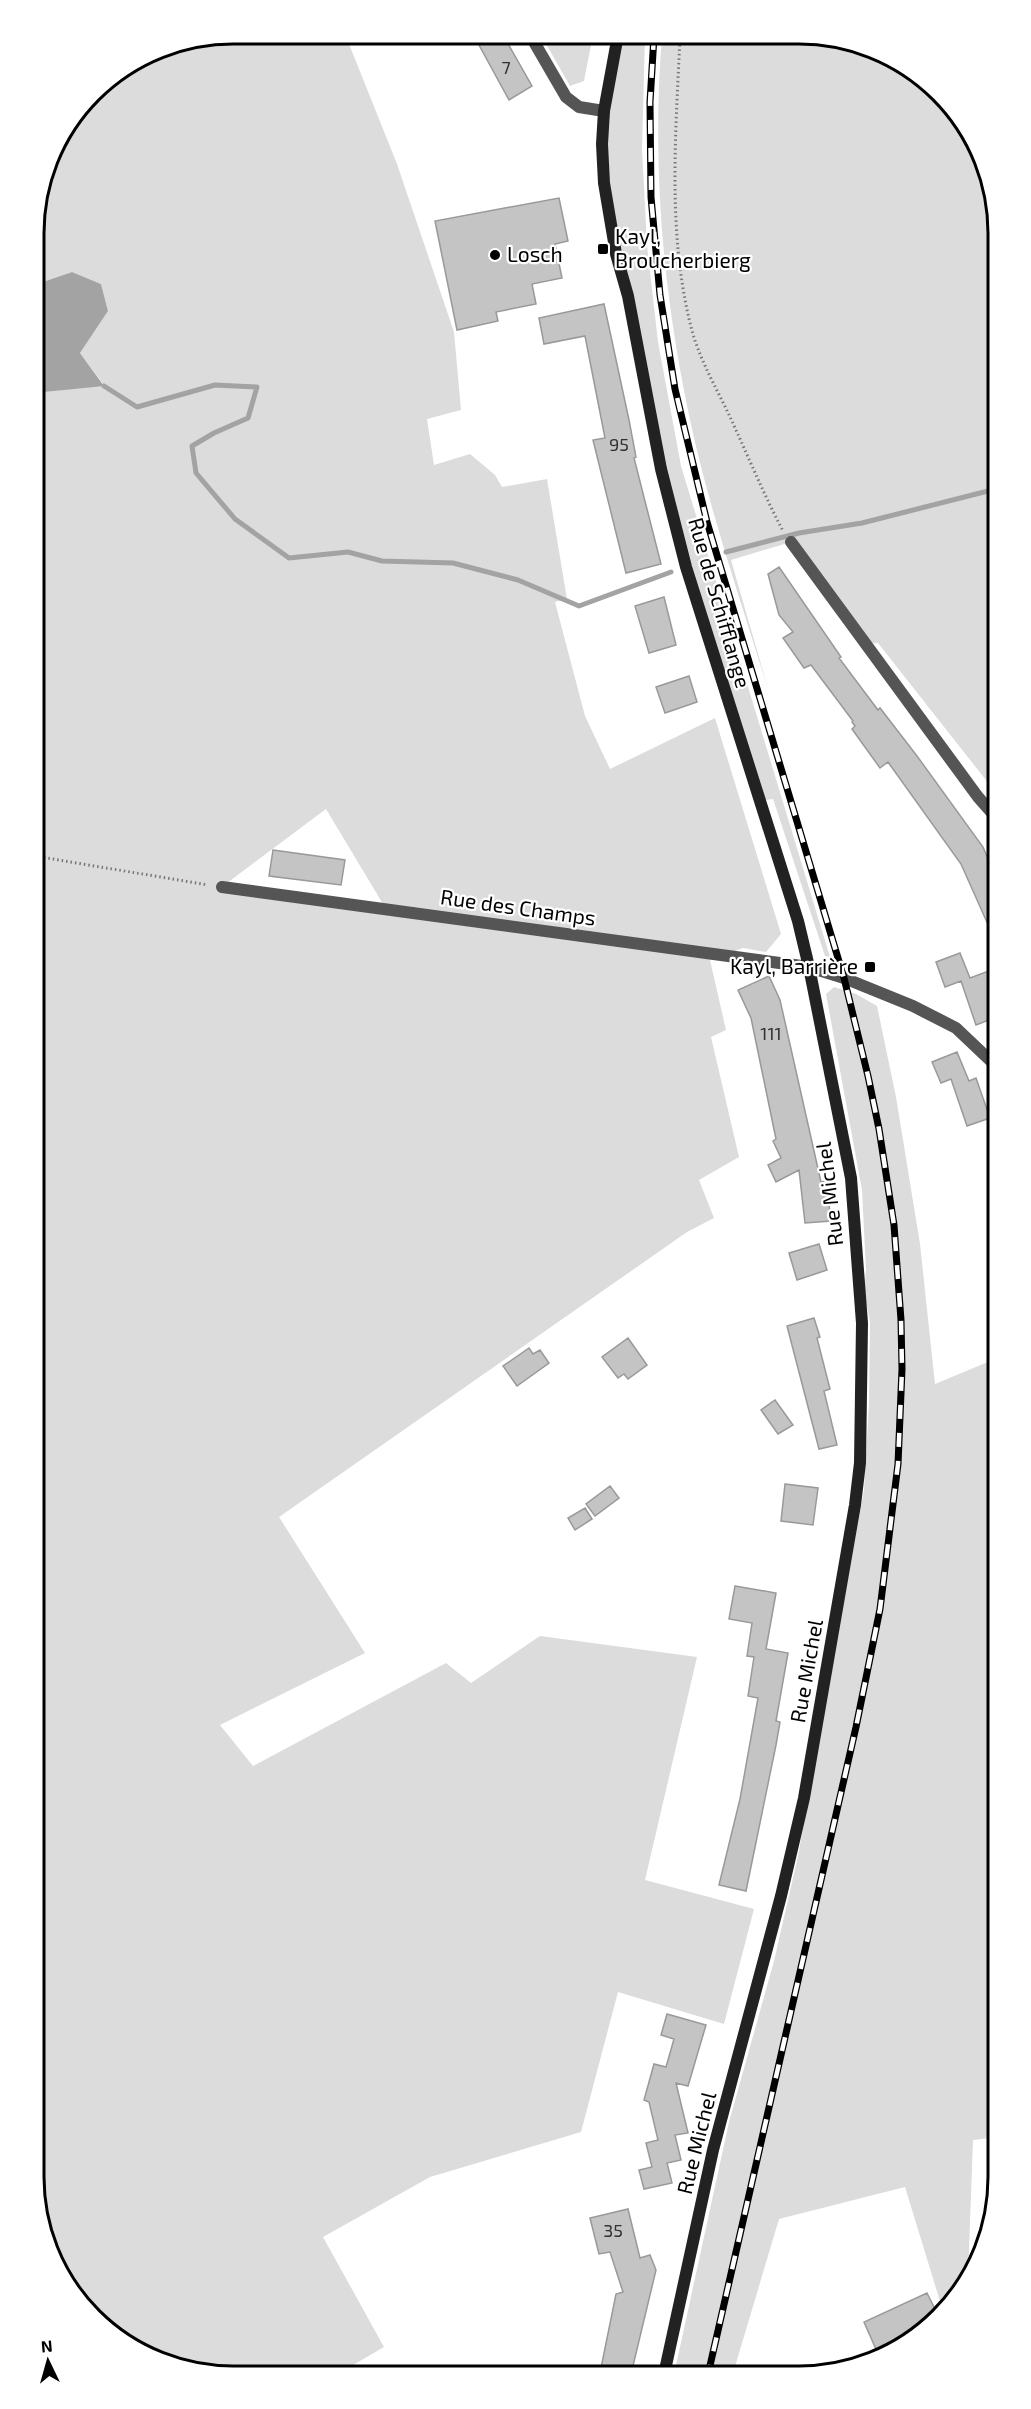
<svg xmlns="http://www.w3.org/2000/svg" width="1031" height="2409" viewBox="0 0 1031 2409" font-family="'Exo 2',sans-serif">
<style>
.green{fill:#dcdcdc;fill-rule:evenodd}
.water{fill:#a3a3a3}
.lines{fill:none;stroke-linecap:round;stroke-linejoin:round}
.stream{stroke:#a3a3a3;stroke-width:5}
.building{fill:#c4c4c4;stroke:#999;stroke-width:1.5}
.path{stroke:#777;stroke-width:3;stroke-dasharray:1.5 3;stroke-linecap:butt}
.minor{stroke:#555;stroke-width:12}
.tertiary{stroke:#555;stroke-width:12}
.secondary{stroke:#222;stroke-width:12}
.rail-casing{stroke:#000;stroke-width:7}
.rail{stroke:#fff;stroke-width:4.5;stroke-dasharray:14;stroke-linecap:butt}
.poi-dot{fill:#000;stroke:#fff;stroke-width:2}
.labels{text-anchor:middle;stroke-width:4.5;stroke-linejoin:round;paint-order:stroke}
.number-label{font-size:18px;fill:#313131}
.poi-label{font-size:21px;fill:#000;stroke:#fff;text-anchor:start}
.street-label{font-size:21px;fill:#000;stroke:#fff}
.rim{fill:none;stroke:#000;stroke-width:3}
</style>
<rect width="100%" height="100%" fill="#fff"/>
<path class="green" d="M232,33L345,34L397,164L454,332L461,410L427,419L434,465L470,454L495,475L502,487L547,479L567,599L555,602L585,716L610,769L715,718L781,934L766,952L743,948L710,960L726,1030L711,1037L739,1157L699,1180L714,1218L687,1232L279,1517L365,1653L220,1725L253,1766L446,1663L471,1683L540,1636L697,1657L645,1880L754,1909L724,2024L618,1992L581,2132L430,2177L323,2237L384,2347L341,2372H194L101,2326L60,2277L40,2228L34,393L104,385L80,353L108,311L101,284L72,272L34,285L33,219L54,144L101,83L156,48ZM326,809L386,909L223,886Z
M541,35H593L584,81L570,86Z
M618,35L645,36L642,149L647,245L658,342L681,466L830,957L825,956L773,799L759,801L686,567L604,183L602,144Z
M662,36L837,37L887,54L939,91L991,181L993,789L878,643L865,644L791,542L731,560L769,692C743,608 714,524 694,438C664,305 651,172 662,36Z
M834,987L856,994L877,1006L896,1097L920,1244L935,1384L995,1359L997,2137L973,2140L968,2277L957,2298L943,2311L905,2187L779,2219L734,2370H675L729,2122L774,1961L798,1856L864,1490L869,1404L870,1322L864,1291L866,1270L862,1190L826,994Z"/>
<path class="water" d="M72,272L101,284L108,311L80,353L104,386L34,393V285Z"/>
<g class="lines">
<path class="stream" d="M104,386L137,407L215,385L257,387L248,418L214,433L192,446L196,473L235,519L289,558L348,552L382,561L453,563L518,580L579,606L671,572
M726,552L799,533L862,523L992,490"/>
</g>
<path class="building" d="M473,34L503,35L532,86L509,100Z
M559,198L568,241L555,244L562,278L532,284L536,304L496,312L498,321L457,330L435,221Z
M604,304L629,420L636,457L634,458L661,564L626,573L593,440L605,438L585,336L544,344L539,318Z
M779,567L841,657L839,658L878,710L880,708L917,756L983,847L993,871L994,938L961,864L888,762L880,768L852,729L855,726L852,722L853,721L811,665L804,668L783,638L793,632L779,615L768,574Z
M664,597L676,645L649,653L635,606Z
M689,676L697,702L665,713L656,687Z
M273,850L345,860L341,885L269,876Z
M960,953L970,978L994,969V1018L976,1025L961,981L945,987L936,962Z
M769,976L780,1000L821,1182L826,1181L831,1221L805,1223L799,1170L776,1182L768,1165L781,1158L773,1141L776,1139L751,1018L738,990Z
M957,1052L969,1081L976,1078L990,1118L967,1126L951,1079L941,1083L932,1062Z
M819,1244L827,1270L797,1280L789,1253Z
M814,1318L820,1337L817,1338L830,1389L824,1391L837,1445L819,1449L787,1326Z
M628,1338L647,1365L628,1379L624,1374L618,1378L602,1357Z
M529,1348L533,1354L540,1350L549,1363L517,1386L503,1366Z
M775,1400L793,1425L778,1434L761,1410Z
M785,1484L818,1488L813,1525L781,1521Z
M610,1486L619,1498L595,1516L586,1504Z
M585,1508L592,1519L575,1530L568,1518Z
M735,1586L776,1593L766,1649L788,1653L776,1721L780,1722L776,1745L746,1891L719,1885L740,1799L758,1698L748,1696L754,1657L747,1656L752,1623L729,1619Z
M667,2014L706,2025L688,2086L676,2083L688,2133L675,2135L681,2160L667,2163L672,2183L644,2189L639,2170L652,2167L646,2143L658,2140L649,2102L644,2100L654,2064L666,2067L674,2039L661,2035Z
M628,2209L640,2258L650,2255L656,2270L632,2370H613L601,2368L616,2294L623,2292L610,2252L599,2254L590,2218Z
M927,2293L938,2315L921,2323L924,2329L909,2343L879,2356L864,2322Z"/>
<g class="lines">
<path class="path" d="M680,36C676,132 667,232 691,327C699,359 717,389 731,419C748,456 764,495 783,531
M35,856L208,885"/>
<path class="minor" d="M530,35L566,97L579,107L604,111
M791,542L978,797L993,814
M222,887L809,967"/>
<path class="tertiary" d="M809,967L844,978L913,1006L956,1028L994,1064"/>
<path class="secondary" d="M618,35L604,111L602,144L604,183L616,254L628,296L661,469L686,567L798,921L809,967L851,1178L862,1323L860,1463L855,1505L804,1798L781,1896L713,2150L665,2370"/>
<g class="rail-casing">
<path id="rail" d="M654,36L650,102L651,197L660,295L675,389L707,522L844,978L868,1076L879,1129L894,1225L901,1320L902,1369L898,1464L880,1609L856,1727L709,2370"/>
</g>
<use href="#rail" class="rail"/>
</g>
<g class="poi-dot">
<rect x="597" y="243" width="12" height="12" rx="3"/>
<circle cx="495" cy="255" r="6"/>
<rect x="864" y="961" width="12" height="12" rx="3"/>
</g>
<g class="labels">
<g class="number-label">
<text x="506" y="74">7</text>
<text x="619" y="451">95</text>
<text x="771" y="1040">111</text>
<text x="613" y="2237">35</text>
</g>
<g class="poi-label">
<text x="615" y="244">Kayl,<tspan x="615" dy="24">Broucherbierg</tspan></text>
<text x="507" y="262">Losch</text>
<text x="858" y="974" text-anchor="end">Kayl, Barrière</text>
</g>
<g class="street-label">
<text transform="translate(719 603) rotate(74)" y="7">Rue de Schifflange</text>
<text transform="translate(518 908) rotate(8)" y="7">Rue des Champs</text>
<text transform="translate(830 1194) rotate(-97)" y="7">Rue Michel</text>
<text transform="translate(807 1671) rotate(-80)" y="7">Rue Michel</text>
<text transform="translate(697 2143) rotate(-76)" y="7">Rue Michel</text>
</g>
</g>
<path d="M0 0H1031V2409H0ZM233 44H799A189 189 0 0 1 988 233V2177A189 189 0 0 1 799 2366H233A189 189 0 0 1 44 2177V233A189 189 0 0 1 233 44Z" fill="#fff" fill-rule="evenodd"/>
<path class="rim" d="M233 44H799A189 189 0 0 1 988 233V2177A189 189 0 0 1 799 2366H233A189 189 0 0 1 44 2177V233A189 189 0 0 1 233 44Z"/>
<g transform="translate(48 2361) rotate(355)" stroke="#ffffff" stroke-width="4.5" paint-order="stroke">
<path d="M0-4.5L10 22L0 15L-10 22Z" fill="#000000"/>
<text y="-9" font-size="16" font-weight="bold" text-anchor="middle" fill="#000000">N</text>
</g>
</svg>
